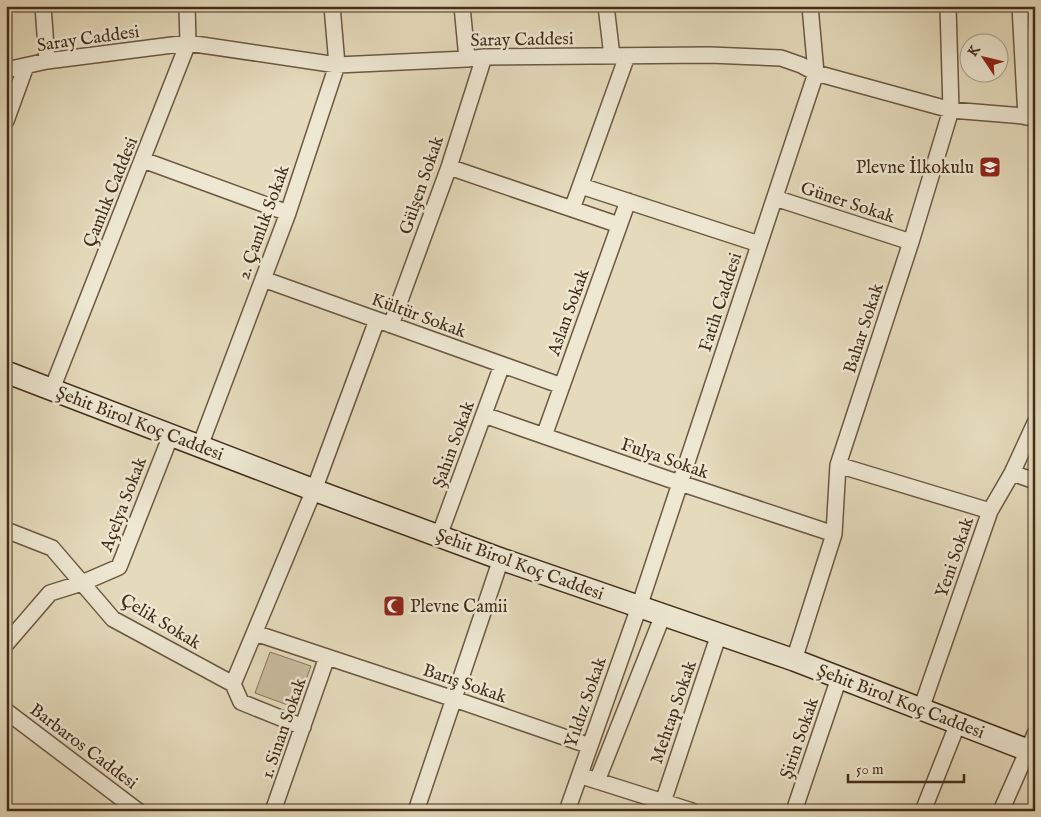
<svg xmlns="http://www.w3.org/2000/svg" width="1041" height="817" viewBox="0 0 1041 817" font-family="'IM FELL English',serif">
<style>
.park{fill:#c9bda0;stroke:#86755c}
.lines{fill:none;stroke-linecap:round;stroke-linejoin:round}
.minor-casing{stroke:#6c5842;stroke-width:18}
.secondary-casing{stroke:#432d19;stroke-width:24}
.minor{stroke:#eee8d3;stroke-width:15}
.secondary{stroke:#eee8d3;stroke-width:21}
.labels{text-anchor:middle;stroke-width:5;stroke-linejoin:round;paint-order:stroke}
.street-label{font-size:18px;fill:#432d19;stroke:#eee8d3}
.poi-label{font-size:18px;fill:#432d19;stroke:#eee8d3;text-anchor:end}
</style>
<rect width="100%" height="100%" fill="#e5dbbc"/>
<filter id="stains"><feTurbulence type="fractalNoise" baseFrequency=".004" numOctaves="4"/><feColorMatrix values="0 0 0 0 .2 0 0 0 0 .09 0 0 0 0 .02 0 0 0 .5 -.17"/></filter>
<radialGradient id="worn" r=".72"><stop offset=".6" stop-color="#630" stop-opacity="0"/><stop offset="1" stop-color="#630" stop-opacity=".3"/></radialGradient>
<path class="park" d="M270,652L311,666L296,708L255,693Z"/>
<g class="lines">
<g class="minor-casing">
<path id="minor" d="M43,6L47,61
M462,6L467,59
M606,6L612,56
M1020,6L1026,117
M6,70L47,61L188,43L337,65L467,59L484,57L710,55L781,58L801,65L816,73L951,110L1035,117
M6,121L26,66
M143,160L288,213
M449,167L619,225
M581,186L759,244
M775,198L911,242
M572,209L627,56
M263,279L562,386
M391,325L449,167L484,57
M52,389L188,43L187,6
M484,415L668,479L834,534
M544,436L628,201
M200,446L288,213L337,65L332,6
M838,465L990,511
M1012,473L1035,481
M6,530L52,548L113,619L233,684
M439,536L502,365
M255,633L454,699L590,746
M6,644L50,593L82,583L119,567L171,435
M794,660L834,534L838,465L911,242L951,110L948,6
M921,709L990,511L1012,473L1035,423
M6,711L138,811
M303,727L241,702L233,684L314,490L377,320
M588,778L692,811
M597,781L663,615
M663,802L719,634
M273,811L327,657
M416,811L501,559
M567,811L639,607L816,73L810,6
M794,811L839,678
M923,811L958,723
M1001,811L1035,734"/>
</g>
<g class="secondary-casing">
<path id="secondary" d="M6,372L314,490L501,559L794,660L1035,753"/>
</g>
<use href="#minor" class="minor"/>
<use href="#secondary" class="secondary"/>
</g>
<defs>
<g id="school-square" transform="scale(1.125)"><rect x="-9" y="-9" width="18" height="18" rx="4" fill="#8f2418" stroke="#eee8d3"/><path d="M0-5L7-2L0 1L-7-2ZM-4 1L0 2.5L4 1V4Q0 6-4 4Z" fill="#fff"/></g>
<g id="mosque-square" transform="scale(1.125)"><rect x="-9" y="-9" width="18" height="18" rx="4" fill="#8f2418" stroke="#eee8d3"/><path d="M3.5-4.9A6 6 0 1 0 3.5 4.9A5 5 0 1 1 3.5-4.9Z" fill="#fff"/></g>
</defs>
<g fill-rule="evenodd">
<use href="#school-square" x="990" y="167"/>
<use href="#mosque-square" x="394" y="606"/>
</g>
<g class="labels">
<g class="street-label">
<text transform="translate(88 38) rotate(-8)" y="6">Saray Caddesi</text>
<text transform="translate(522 39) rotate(-1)" y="6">Saray Caddesi</text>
<text transform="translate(421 185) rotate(-71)" y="6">Gülşen Sokak</text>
<text transform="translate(110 192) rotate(-68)" y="6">Çamlık Caddesi</text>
<text transform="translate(848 202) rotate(18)" y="6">Güner Sokak</text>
<text transform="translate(263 222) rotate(-70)" y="6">2. Çamlık Sokak</text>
<text transform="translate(720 302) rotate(-72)" y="6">Fatih Caddesi</text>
<text transform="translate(568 312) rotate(-70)" y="6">Aslan Sokak</text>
<text transform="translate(419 315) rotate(20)" y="6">Kültür Sokak</text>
<text transform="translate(863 328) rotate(-72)" y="6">Bahar Sokak</text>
<text transform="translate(140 423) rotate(21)" y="6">Şehit Birol Koç Caddesi</text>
<text transform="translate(453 444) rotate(-70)" y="6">Şahin Sokak</text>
<text transform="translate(665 458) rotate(19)" y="6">Fulya Sokak</text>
<text transform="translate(123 504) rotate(-69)" y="6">Açelya Sokak</text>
<text transform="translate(954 557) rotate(-71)" y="6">Yeni Sokak</text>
<text transform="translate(520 564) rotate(20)" y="6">Şehit Birol Koç Caddesi</text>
<text transform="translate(161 621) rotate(31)" y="6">Çelik Sokak</text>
<text transform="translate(465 683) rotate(19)" y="6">Barış Sokak</text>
<text transform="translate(901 701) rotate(21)" y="6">Şehit Birol Koç Caddesi</text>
<text transform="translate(585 702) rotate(-71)" y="6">Yıldız Sokak</text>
<text transform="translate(673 712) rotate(-71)" y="6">Mehtap Sokak</text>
<text transform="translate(283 728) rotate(-71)" y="6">1. Sinan Sokak</text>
<text transform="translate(799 738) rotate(-71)" y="6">Şirin Sokak</text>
<text transform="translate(84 746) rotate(37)" y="6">Barbaros Caddesi</text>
</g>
<g class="poi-label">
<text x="974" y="173">Plevne İlkokulu</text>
<text x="410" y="612" text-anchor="start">Plevne Camii</text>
</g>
</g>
<rect width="1041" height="817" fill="none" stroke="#e5dbbc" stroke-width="25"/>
<rect x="8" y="8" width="1026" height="802" fill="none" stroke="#432d19" stroke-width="2.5"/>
<rect x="12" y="12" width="1016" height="792" fill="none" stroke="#432d19"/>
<g transform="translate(984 58) rotate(305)"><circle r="24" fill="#eee8d3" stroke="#aa9d89"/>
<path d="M0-4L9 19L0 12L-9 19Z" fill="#8f2418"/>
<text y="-8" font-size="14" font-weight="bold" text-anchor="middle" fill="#432d19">K</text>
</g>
<path d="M848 774v8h116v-8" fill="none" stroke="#432d19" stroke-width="2.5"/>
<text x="856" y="774" font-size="15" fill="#432d19" stroke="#eee8d3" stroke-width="4" paint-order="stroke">50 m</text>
<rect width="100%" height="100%" filter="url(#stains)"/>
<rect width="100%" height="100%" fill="url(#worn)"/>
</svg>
